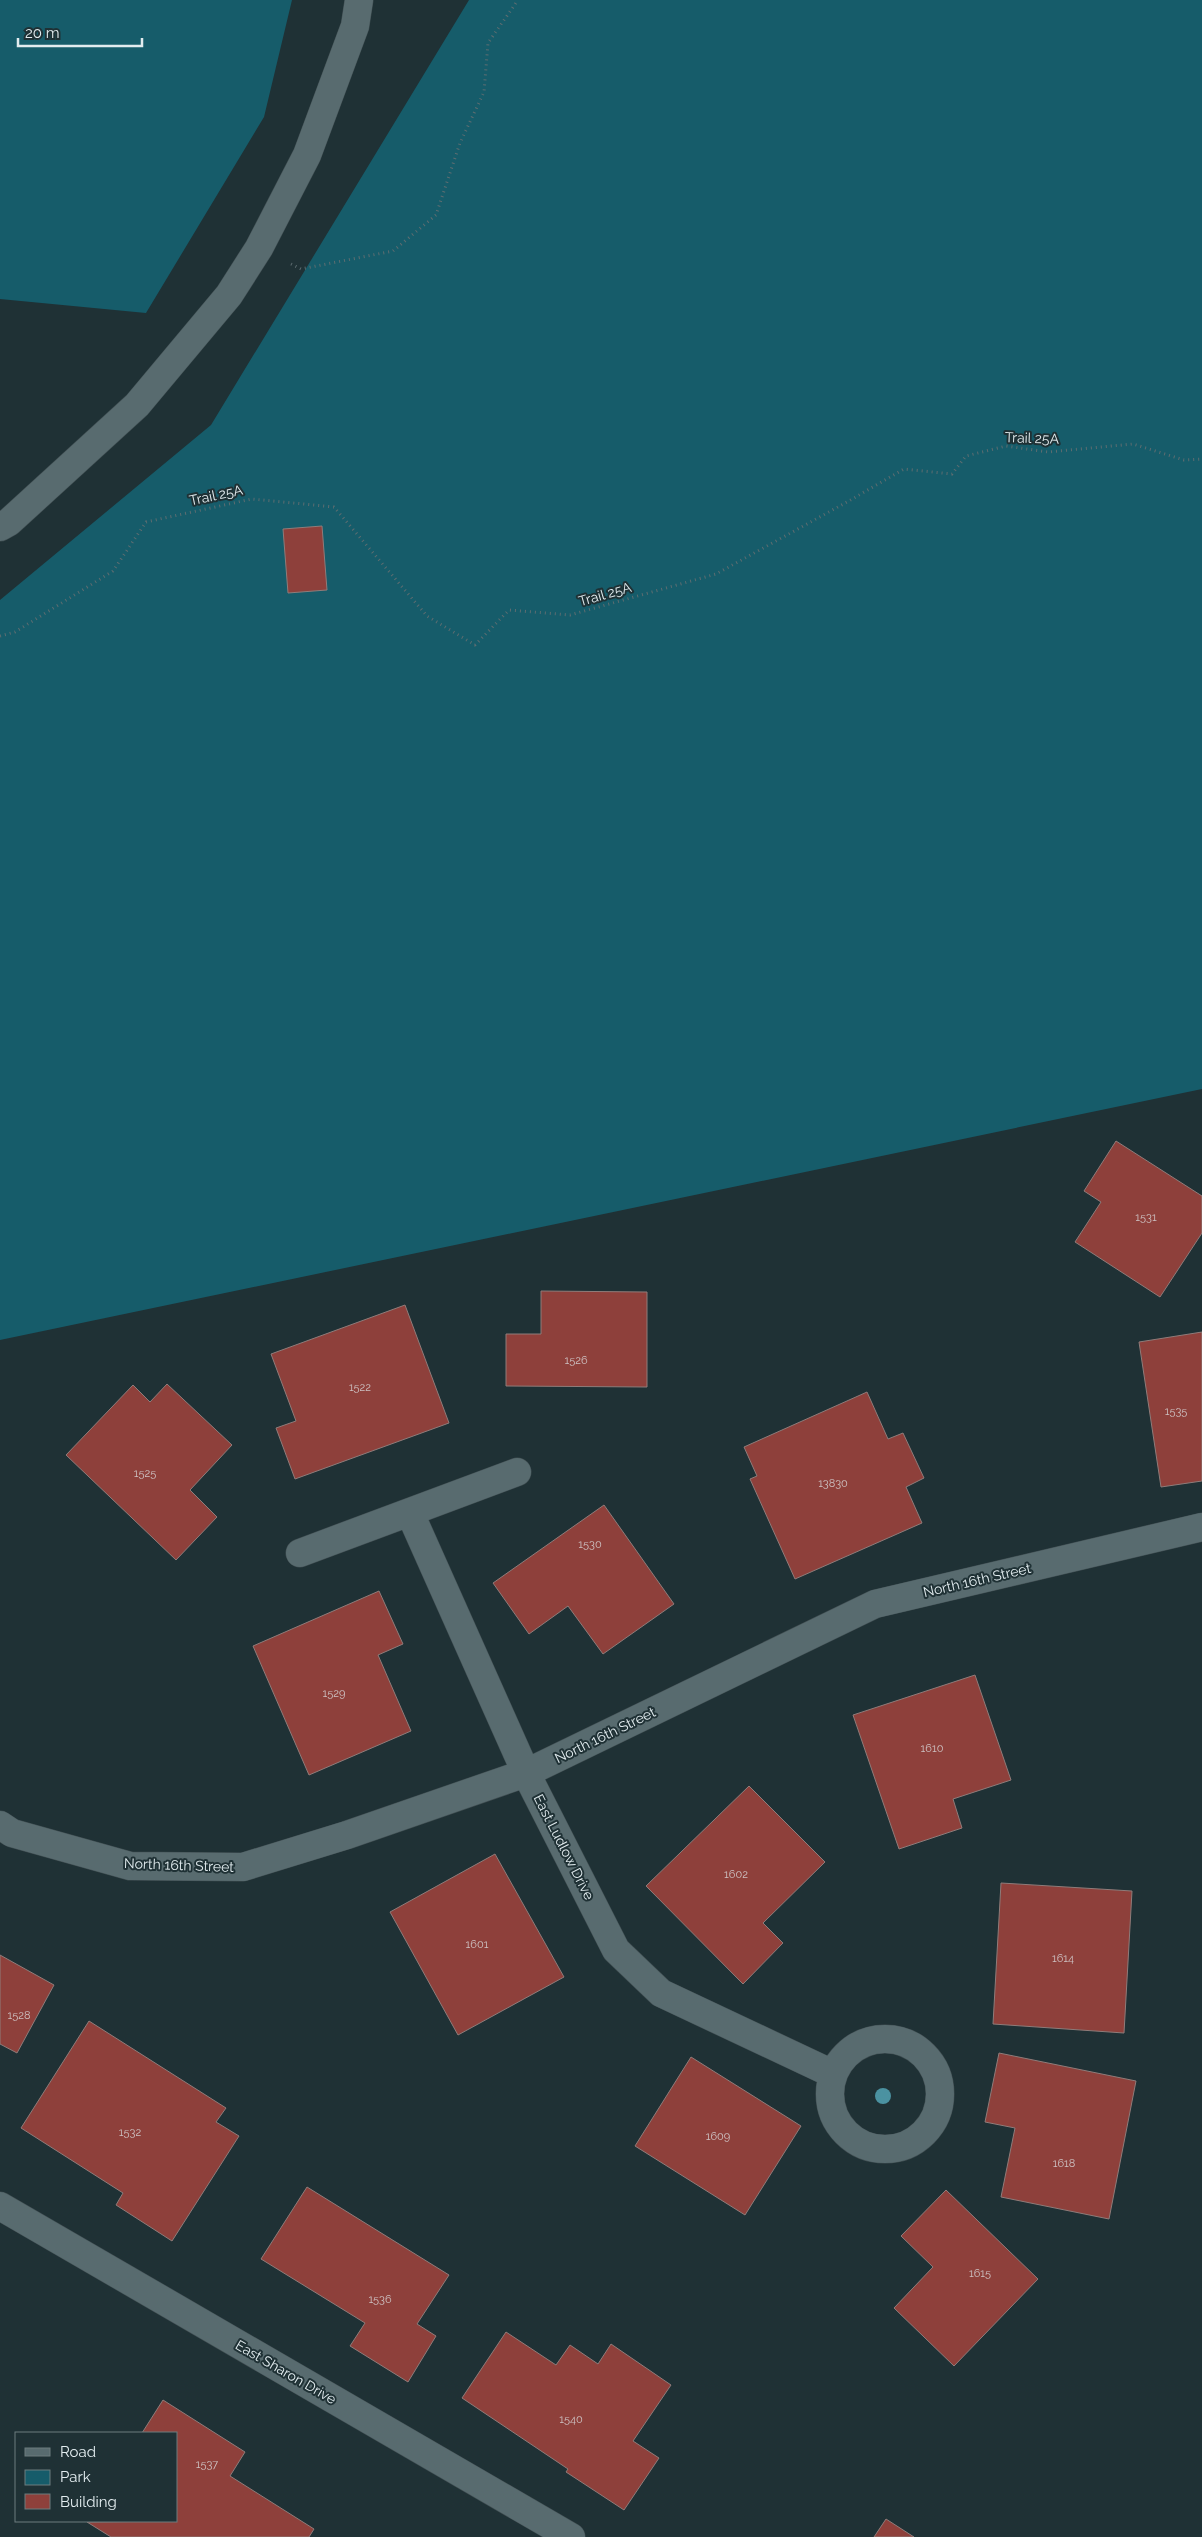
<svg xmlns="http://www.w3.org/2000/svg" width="1202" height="2537" viewBox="0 0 1202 2537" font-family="Raleway,sans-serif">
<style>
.green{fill:#165c6a}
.building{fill:#8e403b;stroke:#8f7c7a}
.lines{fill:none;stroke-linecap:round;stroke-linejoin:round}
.minor-casing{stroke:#414f53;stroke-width:29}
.tertiary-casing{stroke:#414f53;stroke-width:29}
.path{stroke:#5d6d71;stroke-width:3;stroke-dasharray:1 4;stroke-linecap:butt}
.minor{stroke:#586b6f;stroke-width:28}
.tertiary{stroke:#586b6f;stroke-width:28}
.tree{fill:#4b92a1}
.labels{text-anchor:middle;stroke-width:4;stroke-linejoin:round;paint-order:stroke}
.number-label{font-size:11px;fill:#cdc1c2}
.street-label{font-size:14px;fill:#e2ecef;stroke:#1f3135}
</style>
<rect width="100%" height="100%" fill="#1f3135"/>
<path class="green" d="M0,0H292L264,117L146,313L0,299Z
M469,0H1202V1089L0,1340V600L211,425Z"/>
<path class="building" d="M322,526L327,590L288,593L283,529Z
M1116,1141L1202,1196V1233L1160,1297L1075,1242L1101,1202L1084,1191Z
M541,1291L647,1292V1387L506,1386V1334H541Z
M405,1305L449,1423L295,1479L276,1428L296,1421L271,1354Z
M1202,1332V1481L1161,1487L1139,1342Z
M167,1384L232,1445L190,1490L217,1517L176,1560L66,1455L133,1385L150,1402Z
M867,1392L888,1439L903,1433L924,1478L906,1487L922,1523L795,1579L750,1479L757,1476L744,1447Z
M604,1505L674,1604L603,1654L568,1606L529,1634L493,1583Z
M379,1591L403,1644L378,1655L411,1731L309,1775L253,1646Z
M975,1675L1011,1780L953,1799L962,1828L899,1849L853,1715Z
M749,1786L825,1862L763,1923L783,1943L743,1984L646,1886Z
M495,1854L564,1977L458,2035L390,1912Z
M1001,1883L1132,1891L1124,2033L993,2024Z
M0,1955L54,1985L17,2053L0,2044Z
M89,2021L226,2108L216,2122L239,2136L172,2241L116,2205L123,2193L21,2128Z
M999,2053L1136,2081L1109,2219L1001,2197L1015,2128L985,2122Z
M691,2057L801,2126L745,2215L635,2146Z
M307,2187L449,2275L417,2324L436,2336L408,2382L350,2346L365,2323L261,2259Z
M946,2190L1038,2279L954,2366L894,2308L933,2267L901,2236Z
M506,2332L556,2365L570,2345L598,2364L611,2344L671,2385L633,2441L659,2458L624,2510L566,2472L568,2469L462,2398Z
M163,2400L245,2452L230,2476L314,2529L309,2537H111L87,2522L176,2521V2433H142Z
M886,2519L914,2537H874Z"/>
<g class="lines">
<g class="minor-casing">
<path id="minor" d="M410,1513L526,1773L616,1950L661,1993L833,2074
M300,1553L517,1472
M0,1825L12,1833L130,1866L243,1867L347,1835L526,1773L875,1604L1202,1527
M830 2094a55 55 0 1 1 110 0a55 55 0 1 1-110 0Z
M0,2206L571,2537"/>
</g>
<g class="tertiary-casing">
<path id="tertiary" d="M0,527L9,522L137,405L229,295L259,248L307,155L355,26L359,0"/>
</g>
<path class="path" d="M291,264L301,269L393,251L436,215L460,143L484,92L488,43L518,0
M0,636L15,632L113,571L146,522L252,499L334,507L427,616L475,645L509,610L570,615L716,574L847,502L904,469L952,474L966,456L1006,446L1048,452L1133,444L1184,460L1202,459"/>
<use href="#minor" class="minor"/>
<use href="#tertiary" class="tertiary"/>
</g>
<circle class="tree" cx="883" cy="2096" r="8"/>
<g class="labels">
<g class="number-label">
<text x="1146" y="1221">1531</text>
<text x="576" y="1364">1526</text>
<text x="360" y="1391">1522</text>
<text x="1176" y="1415">1535</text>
<text x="145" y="1477">1525</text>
<text x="833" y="1487">13830</text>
<text x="590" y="1548">1530</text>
<text x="334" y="1697">1529</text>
<text x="932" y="1752">1610</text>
<text x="736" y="1878">1602</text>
<text x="477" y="1948">1601</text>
<text x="1063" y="1962">1614</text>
<text x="19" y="2019">1528</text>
<text x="130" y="2136">1532</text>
<text x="718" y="2140">1609</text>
<text x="1064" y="2167">1618</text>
<text x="980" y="2277">1615</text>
<text x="380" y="2303">1536</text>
<text x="571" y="2423">1540</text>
<text x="207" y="2468">1537</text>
</g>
<g class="street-label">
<text transform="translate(1032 438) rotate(2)" y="5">Trail 25A</text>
<text transform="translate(216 495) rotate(-12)" y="5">Trail 25A</text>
<text transform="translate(605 594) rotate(-16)" y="5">Trail 25A</text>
<text transform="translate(977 1580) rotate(-13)" y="5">North 16th Street</text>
<text transform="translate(605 1735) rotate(-26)" y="5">North 16th Street</text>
<text transform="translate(564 1847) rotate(63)" y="5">East Ludlow Drive</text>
<text transform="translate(179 1865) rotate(2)" y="5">North 16th Street</text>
<text transform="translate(286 2372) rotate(30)" y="5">East Sharon Drive</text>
</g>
</g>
<rect x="15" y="2432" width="162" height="90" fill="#1f3135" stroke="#6d7c7f"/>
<rect x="25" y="2448" width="25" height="8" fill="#586b6f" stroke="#6d7c7f"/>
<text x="60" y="2457" font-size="15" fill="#e2ecef">Road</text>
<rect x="25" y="2470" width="25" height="15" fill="#165c6a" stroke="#6d7c7f"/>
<text x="60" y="2482" font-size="15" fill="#e2ecef">Park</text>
<rect x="25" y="2494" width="25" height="15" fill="#8e403b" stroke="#6d7c7f"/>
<text x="60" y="2507" font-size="15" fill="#e2ecef">Building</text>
<path d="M18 38v8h124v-8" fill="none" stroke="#e2ecef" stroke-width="2.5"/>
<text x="25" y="38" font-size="15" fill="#e2ecef" stroke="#1f3135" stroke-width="4" paint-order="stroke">20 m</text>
</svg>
